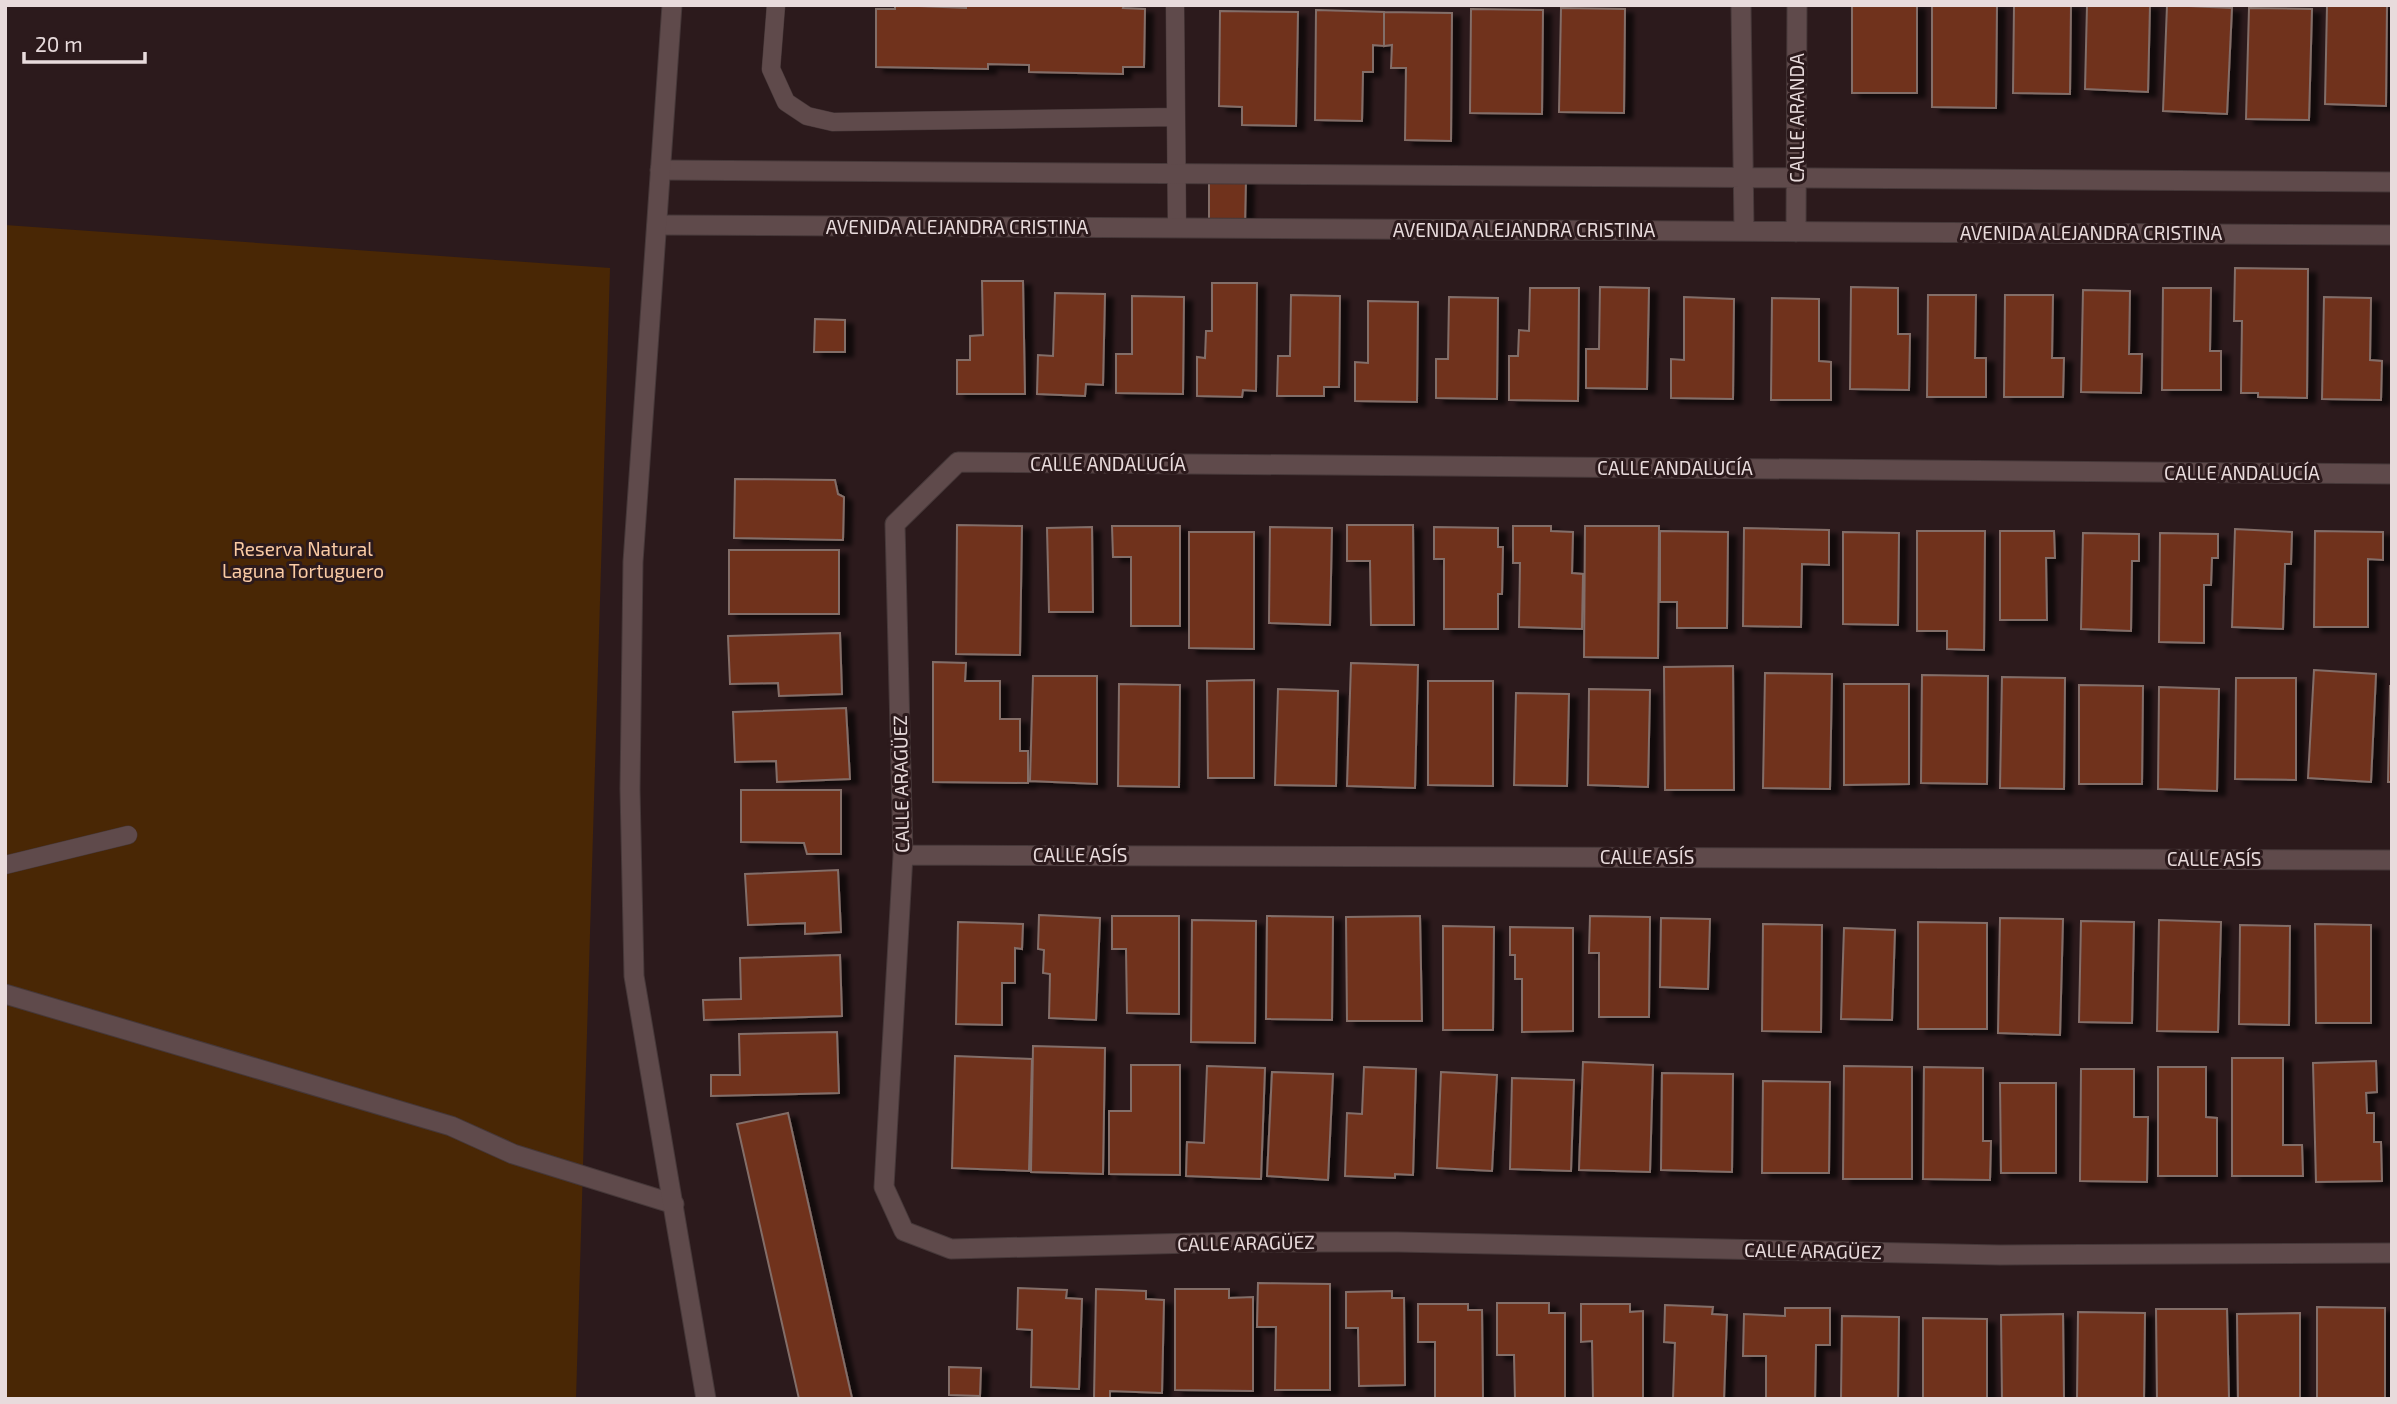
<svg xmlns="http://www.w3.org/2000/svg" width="2397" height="1404" viewBox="0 0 2397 1404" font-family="'Exo 2',sans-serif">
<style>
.green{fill:#492705}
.building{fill:#70311f;stroke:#836e68;stroke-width:2;filter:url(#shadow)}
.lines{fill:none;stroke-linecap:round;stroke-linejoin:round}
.service-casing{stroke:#463839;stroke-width:19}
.minor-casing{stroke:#463839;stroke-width:21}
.tertiary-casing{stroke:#463839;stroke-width:21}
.service{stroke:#5f4a4b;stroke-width:18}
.minor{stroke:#5f4a4b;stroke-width:19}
.tertiary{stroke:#5f4a4b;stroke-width:19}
.labels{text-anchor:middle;stroke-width:6;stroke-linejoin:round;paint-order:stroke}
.street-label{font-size:19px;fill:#e8dbdc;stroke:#2c1a1c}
.park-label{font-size:19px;fill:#fbcba4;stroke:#2c1a1c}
</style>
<defs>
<filter id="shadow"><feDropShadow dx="8" dy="4.5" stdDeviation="2" flood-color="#0009"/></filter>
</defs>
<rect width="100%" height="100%" fill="#2c1a1c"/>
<path class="green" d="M5,225L610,268L576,1399H5Z"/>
<path class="building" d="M895,5L966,8V5H1124L1123,8L1145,9L1144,67H1123V74L1029,72V65L988,64V69L876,67V9H895Z
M1852,5H1917V93H1852Z
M1932,5H1997L1996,108L1932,107Z
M2014,5H2071L2070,94L2013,93Z
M2087,5H2150L2148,92L2085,89Z
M2167,5L2232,8L2227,114L2163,111Z
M2327,5H2387L2386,106L2325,104Z
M1561,8L1625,9L1624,113L1559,112Z
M2249,8L2312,9L2309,120L2246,119Z
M1471,9L1543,10L1542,114L1470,113Z
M1316,10L1384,12V46L1373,45V72H1363L1362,121L1315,120Z
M1220,11L1298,12L1296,126L1242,125V107L1219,106Z
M1384,12L1452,13L1451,141L1405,140L1406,68H1391L1392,45L1384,46Z
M1209,177L1246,178L1245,225H1209Z
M2235,268L2308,269L2307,398L2258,397V393H2241L2242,321H2234Z
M982,281H1023L1025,394H957V360H970V336L983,335Z
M1212,283H1257L1256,391L1243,390L1242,397L1197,396V357L1205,358L1206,331H1212Z
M1600,287L1649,288L1647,389L1586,388V349H1599Z
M1851,287L1898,288V334H1910L1909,390L1850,389Z
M1530,288H1579L1578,401L1509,400V356H1518L1519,330L1529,331Z
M2163,288H2211L2210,351H2221V390H2162Z
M2083,290L2130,291L2129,354H2142L2141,393L2081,392Z
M1055,293L1105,294L1103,385L1086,384L1085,396L1037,394L1038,355L1053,356Z
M1291,295L1340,296L1339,387H1324V396H1277L1278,356H1290Z
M1928,295H1976L1975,358H1986V397H1927Z
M2005,295H2053L2052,358H2064L2063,397H2004Z
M1132,296L1184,297L1183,394L1116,393V354H1132Z
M1449,297L1498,298L1497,399L1436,398V359H1448Z
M1684,297L1734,299L1733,399L1671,398V359L1684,360Z
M2324,297L2371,298L2370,360L2382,361L2381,400L2322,399Z
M1772,298L1819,299V361L1831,362V400H1771Z
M1368,301L1418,302L1417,402L1355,401V362L1368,363Z
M815,319L845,320V352H814Z
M735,479L835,480L838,494L844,497L843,540L734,538Z
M957,525L1022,526L1020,655L956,654Z
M1347,525H1413L1414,625H1371L1370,561H1347Z
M1112,526H1180V626H1131V557H1113Z
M1513,526H1551V531L1573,532L1572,573L1583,574L1582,629L1519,627L1520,563H1513Z
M1585,526H1659L1658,658L1584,657Z
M1092,527L1093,612H1049L1047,528Z
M1270,527L1332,528L1330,625L1269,623Z
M1434,527L1498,528V547H1503L1502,594H1498V629H1444V559H1434Z
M1744,528L1829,530V565L1802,564L1801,627L1743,626Z
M2235,529L2292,532L2291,564H2285L2283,629L2232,627Z
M1660,531L1728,532L1727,628H1677V602H1660Z
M1917,531H1985L1984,650L1947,649V631H1917Z
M2000,531H2054L2055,558H2046L2047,620H2000Z
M2315,531L2383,532V560L2368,559V627H2314Z
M1189,532H1254V649L1189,648Z
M1843,532L1899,533L1898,625L1843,624Z
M2083,533L2139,534V561H2132L2131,631L2081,629Z
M2160,533L2218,534V558H2212L2211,585H2204V643L2159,642Z
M729,550H839V614H729Z
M840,633L842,694L779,696L778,683L730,684L728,636Z
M933,662L966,663L965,681H1000V719H1020V751H1028V783L933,782Z
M1351,663L1418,665L1415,788L1347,786Z
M1733,666L1734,790H1665L1664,667Z
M2314,670L2376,674L2371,782L2308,778Z
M1765,673L1832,674L1830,789L1763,788Z
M1922,675L1988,676L1987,784L1921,783Z
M1033,676H1097V784L1030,781Z
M2002,677L2065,678L2064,789L2000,788Z
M2236,678H2296V780L2235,779Z
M1254,680V778H1208L1207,681Z
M1428,681H1493V786L1428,785Z
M1119,684L1180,685L1179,787L1118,786Z
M1844,684H1909V784L1844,785Z
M2079,685L2143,686L2142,784H2079Z
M2390,686H2392V782H2388Z
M2159,687L2219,689L2217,791L2158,789Z
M1278,689L1338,691L1336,786L1275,785Z
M1589,689L1650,690L1648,787L1588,785Z
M1516,693L1569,694L1567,786L1514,785Z
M846,708L850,779L777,782L776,761L735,762L733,712Z
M741,790H841V854H807L804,843L741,842Z
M838,870L841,932L805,934V923L748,925L745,874Z
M1039,915L1100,918L1096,1020L1049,1018L1050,974L1043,973L1044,950L1038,949Z
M1112,916H1179V1014L1127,1013L1126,949H1112Z
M1267,916L1333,917L1332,1020L1266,1019Z
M1420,916L1422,1021H1347L1346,917Z
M1590,916L1650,917L1649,1017H1599V953H1589Z
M1661,918L1710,919L1708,989L1660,987Z
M2000,918L2063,919L2060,1035L1998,1033Z
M1192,920L1256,921L1255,1043L1191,1042Z
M2159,920L2221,922L2218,1032L2157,1031Z
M2081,921L2134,922L2132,1023L2079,1022Z
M958,922L1023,924L1022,949L1015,948V983H1002V1025L956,1024Z
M1918,922L1987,923V1029H1918Z
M1763,924L1822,925L1821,1032L1762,1031Z
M2315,924L2371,925V1023H2316Z
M2240,925L2290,926L2289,1025L2239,1024Z
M1443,926L1494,927L1493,1030H1443Z
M1510,927L1573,928V1031L1522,1032V979H1515V955H1510Z
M1844,928L1895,930L1892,1020L1841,1019Z
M840,955L842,1016L704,1020L703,1000L741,999L740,958Z
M837,1032L839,1093L711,1096V1075H740L739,1034Z
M1033,1046L1105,1048L1103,1174L1031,1172Z
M955,1056L1032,1059L1029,1171L952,1168Z
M2232,1058H2283V1145H2302L2303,1176H2232Z
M2376,1061L2377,1092L2366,1093L2367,1113H2374V1142H2381L2382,1181L2316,1182L2313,1063Z
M1583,1062L1653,1065L1650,1172L1579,1170Z
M1131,1065H1180V1175L1109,1174V1111H1131Z
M1207,1066L1265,1068L1261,1179L1186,1176L1187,1142L1204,1143Z
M1844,1066L1912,1067V1179H1843Z
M1364,1067L1416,1069L1413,1175L1395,1174V1178L1345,1176L1347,1113L1362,1114Z
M1924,1067L1983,1068V1141H1991L1990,1180L1923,1179Z
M2158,1067H2206V1117L2217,1118V1176H2158Z
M2081,1069H2134V1117H2148L2147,1182L2080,1181Z
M1272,1072L1333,1074L1328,1180L1267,1176Z
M1441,1072L1497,1075L1492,1171L1437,1168Z
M1662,1073L1733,1074L1732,1172L1661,1170Z
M1512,1078L1574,1080L1571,1171L1510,1169Z
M1763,1081L1830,1082L1829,1173H1762Z
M2000,1083H2056V1173H2001Z
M788,1113L852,1398L799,1399L737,1124Z
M1258,1283L1330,1284V1390H1275L1276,1327H1257Z
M1018,1288L1067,1290L1066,1298L1082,1299L1079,1389L1031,1387L1032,1330L1017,1329Z
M1096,1289L1146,1291V1299L1164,1300L1162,1393L1110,1391V1399H1094Z
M1175,1289H1229V1298L1253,1297V1391L1175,1390Z
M1392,1291V1298H1404L1405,1385L1359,1386L1358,1328H1346V1292Z
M1497,1303H1549V1313H1565V1399H1515L1514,1355H1497Z
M1418,1304H1468V1310H1482L1483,1399H1435V1342H1418Z
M1581,1304H1630V1312L1643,1311V1399H1593L1592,1341L1581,1342Z
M1665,1305L1713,1307L1712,1314L1727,1315L1724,1399H1673L1675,1343L1664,1342Z
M2317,1307L2385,1308V1399H2317Z
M1785,1308H1830V1345H1816L1815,1399H1766V1356H1743L1744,1314L1785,1316Z
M2156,1309H2227L2229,1399H2157Z
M2078,1312L2145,1313L2144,1399H2077Z
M2300,1313V1399H2238L2237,1314Z
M2063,1314L2064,1399H2002L2001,1315Z
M1842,1316L1899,1317L1898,1399H1841Z
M1923,1318L1987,1319V1399H1923Z
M949,1367L981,1368L980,1396L949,1395Z"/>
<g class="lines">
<g class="service-casing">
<path id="service" d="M776,5L771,69L786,102L807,116L833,122L1176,117
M1175,5L1177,228
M5,865L128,835"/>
</g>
<g class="minor-casing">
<path id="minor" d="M1741,5L1744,231
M660,170L2392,182
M657,225L2392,235
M1796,232L1797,5
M2392,474L958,462L895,524L903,855L884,1187L904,1231L951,1249L1234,1242H1398L2000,1255L2392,1253
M903,855L2392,860
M5,994L451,1126L513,1154L674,1204"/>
</g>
<g class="tertiary-casing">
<path id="tertiary" d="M672,5L633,562L630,789L634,976L706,1399"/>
</g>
<use href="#service" class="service"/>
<use href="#minor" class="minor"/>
<use href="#tertiary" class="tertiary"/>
</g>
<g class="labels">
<g class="street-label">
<text transform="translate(1797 118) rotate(-90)" y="7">CALLE ARANDA</text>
<text x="957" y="234">AVENIDA ALEJANDRA CRISTINA</text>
<text x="1524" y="237">AVENIDA ALEJANDRA CRISTINA</text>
<text x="2091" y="240">AVENIDA ALEJANDRA CRISTINA</text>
<text x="1108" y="471">CALLE ANDALUCÍA</text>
<text x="1675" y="475">CALLE ANDALUCÍA</text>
<text x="2242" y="480">CALLE ANDALUCÍA</text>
<text transform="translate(901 784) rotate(-91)" y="7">CALLE ARAGÜEZ</text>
<text x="1080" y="862">CALLE ASÍS</text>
<text x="1647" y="864">CALLE ASÍS</text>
<text x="2214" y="866">CALLE ASÍS</text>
<text transform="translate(1246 1243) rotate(-1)" y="7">CALLE ARAGÜEZ</text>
<text transform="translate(1813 1251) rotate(1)" y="7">CALLE ARAGÜEZ</text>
</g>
<g class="park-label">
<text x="303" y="556">Reserva Natural<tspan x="303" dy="22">Laguna Tortuguero</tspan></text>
</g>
</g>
<rect width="2397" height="1404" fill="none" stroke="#e8dbdc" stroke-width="14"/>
<path d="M24 52v10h121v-10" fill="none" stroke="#e8dbdc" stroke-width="3.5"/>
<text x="35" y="52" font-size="21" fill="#e8dbdc" stroke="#2c1a1c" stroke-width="5" paint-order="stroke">20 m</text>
</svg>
